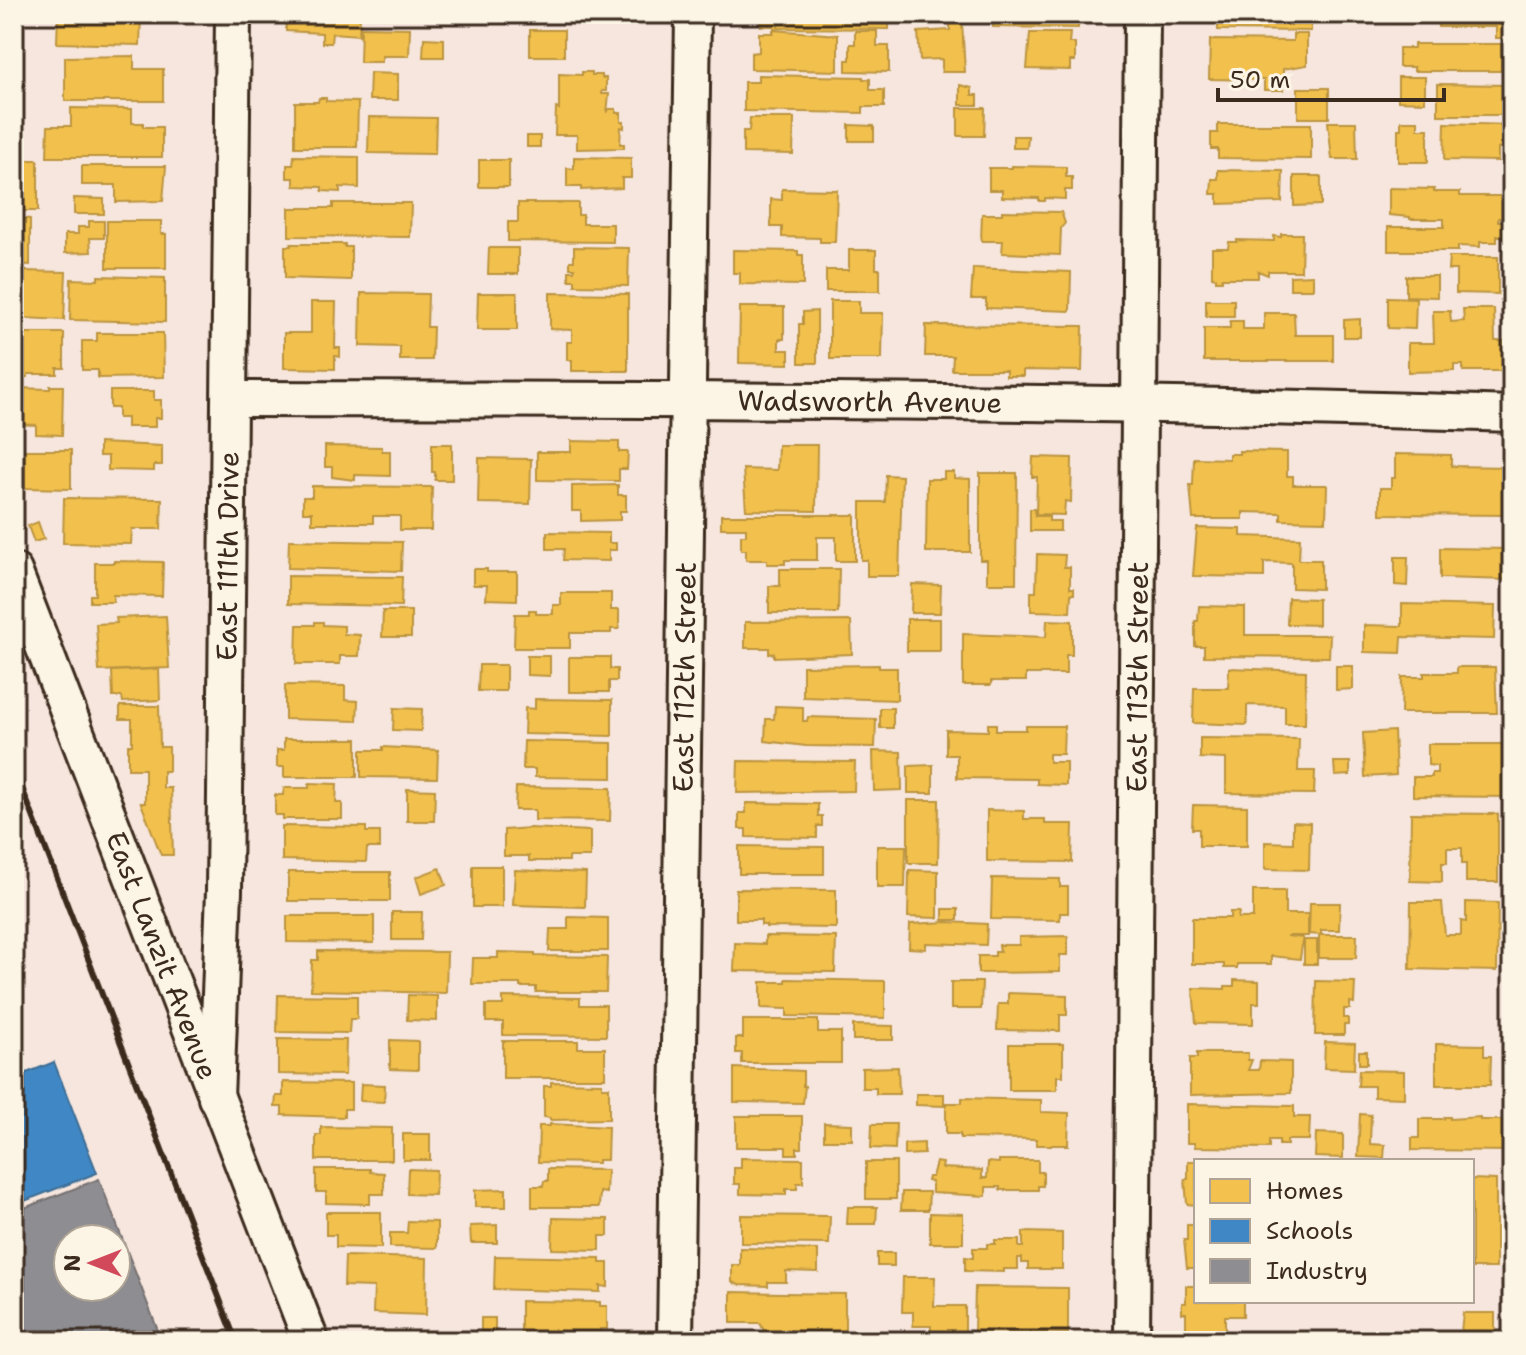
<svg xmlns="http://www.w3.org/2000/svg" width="1526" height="1355" viewBox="0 0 1526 1355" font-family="'Shantell Sans',sans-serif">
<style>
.homes{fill:#f2c14e;stroke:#bb9440;stroke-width:2}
.schools{fill:#3f88c5;stroke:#3e6c93;stroke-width:2}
.industry{fill:#8d8d92;stroke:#746f6f;stroke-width:2;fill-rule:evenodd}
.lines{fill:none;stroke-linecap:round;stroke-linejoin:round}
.street-casing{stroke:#3b2a1e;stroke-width:40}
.street{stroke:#fcf5e5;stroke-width:34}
.rail{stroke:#3b2a1e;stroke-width:6}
.labels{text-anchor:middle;stroke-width:8;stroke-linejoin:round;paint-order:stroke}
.street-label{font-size:28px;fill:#3b2a1e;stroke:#fcf5e5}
</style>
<rect width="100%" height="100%" fill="#f7e6dd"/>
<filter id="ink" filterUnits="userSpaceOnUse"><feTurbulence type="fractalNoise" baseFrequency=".0125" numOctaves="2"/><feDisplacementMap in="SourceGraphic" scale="16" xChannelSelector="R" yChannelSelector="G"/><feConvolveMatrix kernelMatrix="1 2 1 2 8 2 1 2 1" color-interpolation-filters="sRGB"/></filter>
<g filter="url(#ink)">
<path class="homes" d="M58,14H141L140,45L57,43Z
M286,14H360L359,35L332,33L331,43H322V33L286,31Z
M485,14H618V19H506V23H491V19H485Z
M760,14H889V29L774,28V26H761Z
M924,14H962V20L924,19Z
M993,14H1078V28L993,27Z
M1212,14H1311V31L1218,30V17H1212Z
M1396,14H1425V23H1396Z
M1438,14H1510V38H1496V27H1438Z
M962,22L965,72H942V59L920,60L918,32L950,30V23Z
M361,27L410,28L409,56H382V62H360Z
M530,30H564V56H530Z
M773,30L838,35V71L751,69V53L759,52V33H773Z
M855,31H877V46H889V72L846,71V60H850V44H855Z
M1030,33H1070L1069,43H1075V61H1070V70L1027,69Z
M1293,34H1307V65L1283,69V90H1264V80L1209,79L1210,40L1293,41Z
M424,38L444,39V57H423Z
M1414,44H1501V71H1414V67H1399V48H1414Z
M134,56V69H163V101H65V57Z
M582,72H592V75H602V78H606V91H602V94H609L607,113L609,109H616V113H621V122H624V128L621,127L620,144H624V148L577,149V135H555L556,108L559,109V74L582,75Z
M370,73L398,74V100H369Z
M758,75L863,77V79H870V90H884V107H863V113L744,111V82H758Z
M1398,77H1425V102L1398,101Z
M1438,84L1509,85V97H1505V115H1438Z
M960,85L972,88V95H978V105H960Z
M1298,88H1329V118H1298Z
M319,98H326V101L358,102L357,147H295V102H318Z
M71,108L132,109V123H143V127H162V157H47L48,126H71Z
M958,108H985L984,136H958Z
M369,117L436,118L435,154L368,153Z
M750,118H794L793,154L743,153V131H749Z
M1401,121H1418V129H1428V162H1398V129H1401Z
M1328,122H1356L1357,159H1332Z
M1445,123L1508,125V148H1498V161L1444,160Z
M1218,124H1311V159L1218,158V149H1211V133H1218Z
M849,125L874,126V141H849Z
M527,136H540V147H527Z
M1013,136H1028L1027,148H1013Z
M294,156L359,157V188L340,187V192L322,191V187L294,186V178H287V165H293Z
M574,157L631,158V178H622V188L581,190V187H567V168L574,169Z
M14,160H38V211H14Z
M479,160H509V187H479Z
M82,166H166L163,201L116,202V185H82Z
M1012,166L1066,167V177H1072V190H1065V199L1045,198V201H1039V198L1002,197V190H989V168H1012Z
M1218,170L1283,171L1282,202L1218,204V194H1211L1212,179H1218Z
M1294,176H1321V205L1294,206Z
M1389,188L1434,189V192H1460V196H1503L1502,218H1498V221H1505V236H1497V242H1480V247L1458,246V251H1388V227H1444V219H1410V217L1389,215Z
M782,189L837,190L835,242H820V238L782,237V227H771V199L782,200Z
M74,198L104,199V214H74Z
M333,203H411L410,237L289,236V208H333Z
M518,203H578V215H583V224H613V242L508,241V222H518Z
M1002,211L1061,212L1065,223L1061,228L1060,255L1002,253L1003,241H981L982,214H1002Z
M14,218L30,219V265L14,264Z
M89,221H104V238H90L91,252L65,253V234H78V227H89Z
M107,221H161V234H166V268H107Z
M1281,234H1302L1301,271H1268V275L1258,271V278H1222V281H1216V278L1212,277V248H1228L1229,242H1237V240L1274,241V236L1281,237Z
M291,244H345V247H351V280L285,278V246H291Z
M574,247L629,248L628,286L575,285V280H569V271H574L575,268H570V261H574Z
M489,248H518V274H488Z
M733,250L798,251V255H803V285L740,284V273H733Z
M849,250H876V269H880V291H826V270H849Z
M1449,257H1498V294L1456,293V270H1448Z
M973,268L1071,272L1070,311L986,308V299H971Z
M22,271L66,272L64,320L24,318V321H14V283H22Z
M1313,275V289H1290V276Z
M98,276L165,278V322L70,320L71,279L98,280Z
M1406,276H1437V297L1406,296Z
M361,293L428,294L427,327H433L432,360H400V347L360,346Z
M478,293H517V330H477Z
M550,293L628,294V371H572V360H567V342H572V330L550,329Z
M1388,297L1416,298L1415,329L1388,328Z
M1206,300H1234V316H1206Z
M830,301H859V313H883L882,359H830Z
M311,302H336L335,348H340V357L335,356V369L284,368V333H311Z
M740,307H784V339H779V350H789V364L739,363Z
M1463,309H1494L1495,341H1504V371H1463V365H1454V371L1408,372V343H1434L1433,311H1450L1451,322L1464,321Z
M817,311V363H799V324H803V312Z
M1264,313H1294L1295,335H1333V361H1204V328H1230V321H1243V329H1264Z
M1360,319V337H1344V320Z
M926,325L1083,326L1082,371L1023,370V376H1006V370H952L953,356H925Z
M14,333H64V368H57V374H28V377H14Z
M97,333H163L164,377L98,378V370H82V341H97Z
M50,386H63L62,435L36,434V425L14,424V388L50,389Z
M110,391H154V400H161V418H155V427H127V418H118V408H110Z
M571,441L619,442V452H628L627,469H619V481L537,480V452H571Z
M99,443L162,446V465H154V471L108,470V456H99Z
M432,444H452V480H435V472H432Z
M778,445H817L816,511L746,510L743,469L777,470Z
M325,446L382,447V451H390V476L355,475V480L332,477V467H325Z
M25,450H71V489L25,488Z
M1239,451L1287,452V476H1293V485H1327L1326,521L1281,520V513L1243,512V519H1193L1190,485H1193L1194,458L1229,459V454H1239Z
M1395,454L1451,455V466L1510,467V515L1380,514V488H1391V478H1395Z
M1033,457L1072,458L1071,502L1065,501L1064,515L1036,514L1037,477H1032Z
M479,458L531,459L530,504L478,503Z
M944,472H954V478L970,479V552H926L927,479H944Z
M980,473H1017L1016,583H987V560H980Z
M886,475L902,476L899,576H867V560H861V502H885Z
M618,485V495H626V511H620V520L581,521V511H572V486Z
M312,486L432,487L431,530H400V516H373V523H312V512H303V497H312Z
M64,498L162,499L161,529H132L131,544L63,543Z
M1030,509H1034L1035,516H1049V521H1060V531H1030Z
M721,515H855V561H836V537H817V560H785V564H767V560H746V550H741V535H746V528H721Z
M38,522L44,539L34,542L28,526Z
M1197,528L1241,529V536L1300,538L1299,560H1321V589L1292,588V563L1264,562V577L1193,576Z
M547,532L609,533V543H616V550H609V561L563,560L564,549H547Z
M289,540L402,542L401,571L288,568Z
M1440,548L1512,549L1511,580L1440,578Z
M1037,554L1065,555L1064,567H1070V588H1074V594H1071L1070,612L1031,611V592H1036Z
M1395,557H1408L1407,586L1395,585Z
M114,561L163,562L162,596L113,595V602H90V595H95V563H114Z
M473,569H487V572H517V600L486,599L487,585H473Z
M780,569H839L838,613H769V586H780Z
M288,576L402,577L401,606L288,604Z
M912,584L941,585L940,613H911Z
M561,593H611V610H619V629H611V633H570V648H514L515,614H529V610H536V614H553V605H561Z
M1288,598L1318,599V625L1287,624Z
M1402,604L1495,606L1494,639L1402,637L1401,653L1364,652V625L1402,626Z
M1199,606L1245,607V635H1330L1329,657L1204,656V646H1195V621H1198Z
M383,611H411V637H382Z
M166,616L169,668L99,671L96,624L117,623L116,618Z
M907,619H940V651H907Z
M1047,620L1072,621V655H1066V674H1026V681H991V685H963V634L1046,637Z
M851,621L852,654L774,657V653L769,654V648H745V622Z
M315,622H323V625L344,626V634L360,635L359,656H340V664H296L297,625H315Z
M527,656H550V676L527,675Z
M569,657H610V669H617V681H609V692H569Z
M479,665H506V691H478Z
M879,665V668H897V700L803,697V666Z
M1336,666H1353V689L1336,690Z
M1457,667H1495L1497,713H1401L1402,677H1424V673H1457Z
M1229,668L1306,671L1305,724H1285V706L1247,705V725L1193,723L1194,688H1228Z
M159,669L160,700L123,702L122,697H113L112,671Z
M285,685L345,686V700L358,701L357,721L285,719Z
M535,699L612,700V736L524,734L525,708L535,709Z
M120,706H159L160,747H169V771H163V788H171L173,855H161L141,803H145V769H128V745H132V719H120Z
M775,706L803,707V721H807L808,717L876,719L875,747L806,746L765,741L766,719H774Z
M394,708L422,709L421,731L393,730Z
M880,708H893V728H880Z
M988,724H996V730H1026V726H1064L1063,754H1049V762H1066V785L1037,784V779L957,778V755H946V730L988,731Z
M1394,731L1396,775L1365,777L1363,733Z
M1200,738L1299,739L1298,771H1315L1314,794L1226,793V759L1200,758Z
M284,739H357V777H284V767H277V750H284Z
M524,741L612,743V778L535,777V769H523Z
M1428,744H1509V749H1512L1510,797L1413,796V777H1432V773H1437V766L1428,765Z
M383,747L438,750L437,778L361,777V750H383Z
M873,751L901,752L902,790L874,791Z
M738,761L855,762L854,791L737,793Z
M1334,762H1350V775L1335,776Z
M933,765V793H908V766Z
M309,783L337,784L336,803H342V819H283V815H275V795H283L284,788H309Z
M516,787L611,788L610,821L535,820V810H515Z
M407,789L435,790L434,821H407Z
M908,800H939L938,863H908Z
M746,803L818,804V816H822V826H817V838L746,837V829H739V813H746Z
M1193,805L1247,806V846H1199V829H1192Z
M987,810L1024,811V819H1045V824H1073L1072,862L987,861Z
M1411,813L1498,814V882H1466V864H1462V848H1447V863H1442V882L1410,881Z
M1293,822L1310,823L1309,870L1265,869V842L1293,843Z
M282,826L366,827V832H380V848H367L366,862L282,860Z
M530,828L590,831V857H569V861H529V856H504V830Z
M739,846L824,847V874H739Z
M877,846H906L905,887H877Z
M473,866H502V907H473Z
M440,868L446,885L421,894L416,877Z
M515,870L586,873L585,907L513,905Z
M909,870L938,871V918L908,917Z
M288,872H390V901H288Z
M992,878L1060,879V887H1068V913H1060V920L991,919Z
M736,889L836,890V928L766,927V925H761V920H736Z
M1253,891H1285V914H1308V936H1287L1303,938L1300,959L1271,956V964H1237V968H1224V964H1192V918H1230V912H1239L1238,918H1253Z
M1411,902H1442L1445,935H1461V921L1466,922V902L1498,903L1497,971L1410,969Z
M1310,903H1340L1339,930H1321V935L1309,934Z
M943,909H958V920H943Z
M392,912H422L421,940H392Z
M287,916H374V943L287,942Z
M568,917L608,918V951H549L550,929H568Z
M947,922L987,924L986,945L926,943V949L909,948L910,924Z
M1319,935H1357L1356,958H1319Z
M765,936L836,937L835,972L734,971L735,943L765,944Z
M1068,936V955H1060V972L978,973V956H995V952H1000L999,945H1019V937Z
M1304,940H1317V964H1304Z
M318,951L447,952L446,993L311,990L312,960H318Z
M498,952L535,953V956L607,957L606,992H536V987H520V984H472L473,958H498Z
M786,979L885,981V1018L787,1016V1009L761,1008V982H786Z
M1234,980L1259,981V1003H1253V1024L1196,1023L1193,988L1225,989V986H1234Z
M1316,981L1355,982L1354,1003L1350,1002V1009H1344V1018H1348V1025H1344V1035H1315Z
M951,982H982L981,1009H951Z
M1008,993L1067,995V1015H1060V1031L997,1030L998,1004H1008Z
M278,995L357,996V1019H350L349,1033L277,1032Z
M408,995L437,996V1021L407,1020Z
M503,997L580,998V1005H606V1036L503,1035V1022H486V1005H503Z
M743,1020H818V1032H841V1063H742V1053H736V1038H743Z
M853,1025L893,1026V1040H853Z
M278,1039L346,1040L345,1075L278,1074Z
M390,1040L418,1041V1070L390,1069Z
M503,1041H578V1048H605V1078H503Z
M1325,1042L1355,1043L1354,1069L1324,1068Z
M1009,1044H1063V1076H1057V1090H1009Z
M1436,1044L1484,1045V1056H1491L1490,1085H1436Z
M1359,1051H1367V1064H1359Z
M1197,1053H1248V1060H1252L1248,1070H1259L1260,1061L1291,1062V1093L1190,1095V1058H1197Z
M898,1067L899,1094H876V1088H862V1068Z
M734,1068L803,1071V1086H805L803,1103L734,1102Z
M1359,1070L1404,1071V1098L1374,1097V1086H1358Z
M283,1082L351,1083V1109H344V1117L282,1115V1107H275L276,1096H283Z
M551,1082L602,1083V1087H609V1119L550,1120V1118L544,1117V1086H551Z
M361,1084L385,1085L384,1102L360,1101Z
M916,1094H944V1106L916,1105Z
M962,1098L1041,1100V1112L1069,1113L1068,1145H1036V1139L960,1138V1134H946V1103H962Z
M1187,1104L1294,1106V1117H1310L1309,1140H1287V1145H1279V1140H1269V1148L1195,1147V1143H1187Z
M1360,1114L1371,1115L1370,1144L1385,1145L1384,1158L1358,1157Z
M736,1116H802V1148H797V1154H786V1147H736Z
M1444,1117H1450V1119L1480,1117V1120H1511V1151L1412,1150V1138H1419V1119H1444Z
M824,1123L852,1124V1140H824Z
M550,1124L608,1127L607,1160H598V1163L538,1162L539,1126H550Z
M872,1124H896L895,1149L871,1148Z
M321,1127L392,1128V1160H316V1135H321Z
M1316,1133L1343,1134V1158L1315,1157Z
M403,1134H430V1160H403Z
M924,1143V1154L904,1155V1144Z
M741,1158L803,1159V1183H797V1189H786V1195L740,1194V1184H734V1168H741Z
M999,1160H1038V1172H1043V1186H1038V1190H1000V1187H986V1196L932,1193V1182L927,1181L928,1177H932L936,1162L943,1163L942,1168L982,1170V1178H987L988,1162L999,1163Z
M1188,1161H1196V1205L1187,1204L1185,1179H1188Z
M866,1162H896V1199H866Z
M316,1169H370V1172L384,1173V1194H370V1204L326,1203V1192H316Z
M408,1169L436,1170L435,1195L407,1194Z
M548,1169L607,1170L606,1193L600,1192L599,1207H532V1186H543L544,1181H548Z
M1472,1179L1496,1180V1268H1472Z
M506,1189V1207H475V1190Z
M902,1192H929L928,1210H901Z
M848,1207H877L876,1224H847Z
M326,1212H381V1248L336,1247V1235H326Z
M930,1213L963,1214V1243H930Z
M741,1215L830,1216L829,1244L741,1243Z
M553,1218L608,1219V1236H600V1250L552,1249Z
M408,1221L437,1222V1248L390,1247V1233H407Z
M497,1225V1243H471L470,1226Z
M1187,1225H1196V1268H1187L1184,1240H1187Z
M1023,1232L1062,1233V1269H1028V1263H1022V1258H1018V1269H1004V1272L965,1271V1257L973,1258V1248H987V1244H995V1240H1019V1247H1023Z
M740,1248L818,1250V1272L786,1271V1282H768V1286L739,1285L732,1282V1265H740Z
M877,1253H894V1266H877Z
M345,1256L427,1258L426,1315L373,1313L374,1287L344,1286Z
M495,1256L600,1258V1263H608V1287L600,1286V1292L494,1289Z
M903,1277H935L934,1306H965V1337H931V1326H913V1312H902Z
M1186,1286H1196V1301H1243V1316H1225V1335H1203V1330H1186V1313H1182V1303H1186Z
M975,1287L1068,1288V1333L974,1332Z
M731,1292L845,1294V1332L764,1331L760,1323H731Z
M521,1301L600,1302V1306H607V1329H600V1333H521Z
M1463,1313H1495V1341H1460Z
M481,1318H495V1331H481Z"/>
<path class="schools" d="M54,1062L97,1173L14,1205V1078Z"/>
<path class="industry" d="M99,1179L162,1341H14V1212ZM68,1239H116V1287H68Z"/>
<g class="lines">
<g class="street-casing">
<g id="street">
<path id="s1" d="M230,399C657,400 1085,399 1512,414"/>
<path id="s2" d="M14,571L311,1341"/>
<path id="s3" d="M216,1098L224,891L233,14"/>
<path id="s4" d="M675,1341L693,14"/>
<path id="s5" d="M1132,1341L1142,14"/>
</g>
</g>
<use href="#street" class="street"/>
<path class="rail" d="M14,767L236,1341"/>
</g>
</g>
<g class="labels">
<g class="street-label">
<text dy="10" stroke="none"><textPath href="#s1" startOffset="640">Wadsworth Avenue</textPath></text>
<text dy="10" stroke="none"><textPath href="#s3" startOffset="542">East 111th Drive</textPath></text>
<text dy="10" stroke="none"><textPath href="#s5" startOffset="664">East 113th Street</textPath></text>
<text dy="10" stroke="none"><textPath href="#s4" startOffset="664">East 112th Street</textPath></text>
<text dy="10" stroke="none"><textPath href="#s2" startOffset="412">East Lanzit Avenue</textPath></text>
</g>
</g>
<rect width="1526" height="1355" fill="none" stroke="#fcf5e5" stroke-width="48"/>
<rect x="24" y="24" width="1478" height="1307" fill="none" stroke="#3b2a1e" stroke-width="3" filter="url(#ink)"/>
<rect x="1194" y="1159" width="280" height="144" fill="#fcf5e5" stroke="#afa495" stroke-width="2"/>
<rect x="1210" y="1179" width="40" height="24" fill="#f2c14e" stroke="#afa495" stroke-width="2"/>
<text x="1266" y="1199" font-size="24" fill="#3b2a1e">Homes</text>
<rect x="1210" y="1219" width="40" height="24" fill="#3f88c5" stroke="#afa495" stroke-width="2"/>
<text x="1266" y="1239" font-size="24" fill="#3b2a1e">Schools</text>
<rect x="1210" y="1259" width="40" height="24" fill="#8d8d92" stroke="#afa495" stroke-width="2"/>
<text x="1266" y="1279" font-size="24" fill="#3b2a1e">Industry</text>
<g transform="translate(92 1263) rotate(270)"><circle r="38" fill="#fcf5e5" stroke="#afa495" stroke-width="2"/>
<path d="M0-6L14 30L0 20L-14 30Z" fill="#d1495b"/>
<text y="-12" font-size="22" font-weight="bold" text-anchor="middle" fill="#3b2a1e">N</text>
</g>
<path d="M1218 88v12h226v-12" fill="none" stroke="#3b2a1e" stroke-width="4"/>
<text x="1230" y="88" font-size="24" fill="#3b2a1e" stroke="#fcf5e5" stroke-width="6" paint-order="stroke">50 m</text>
</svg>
